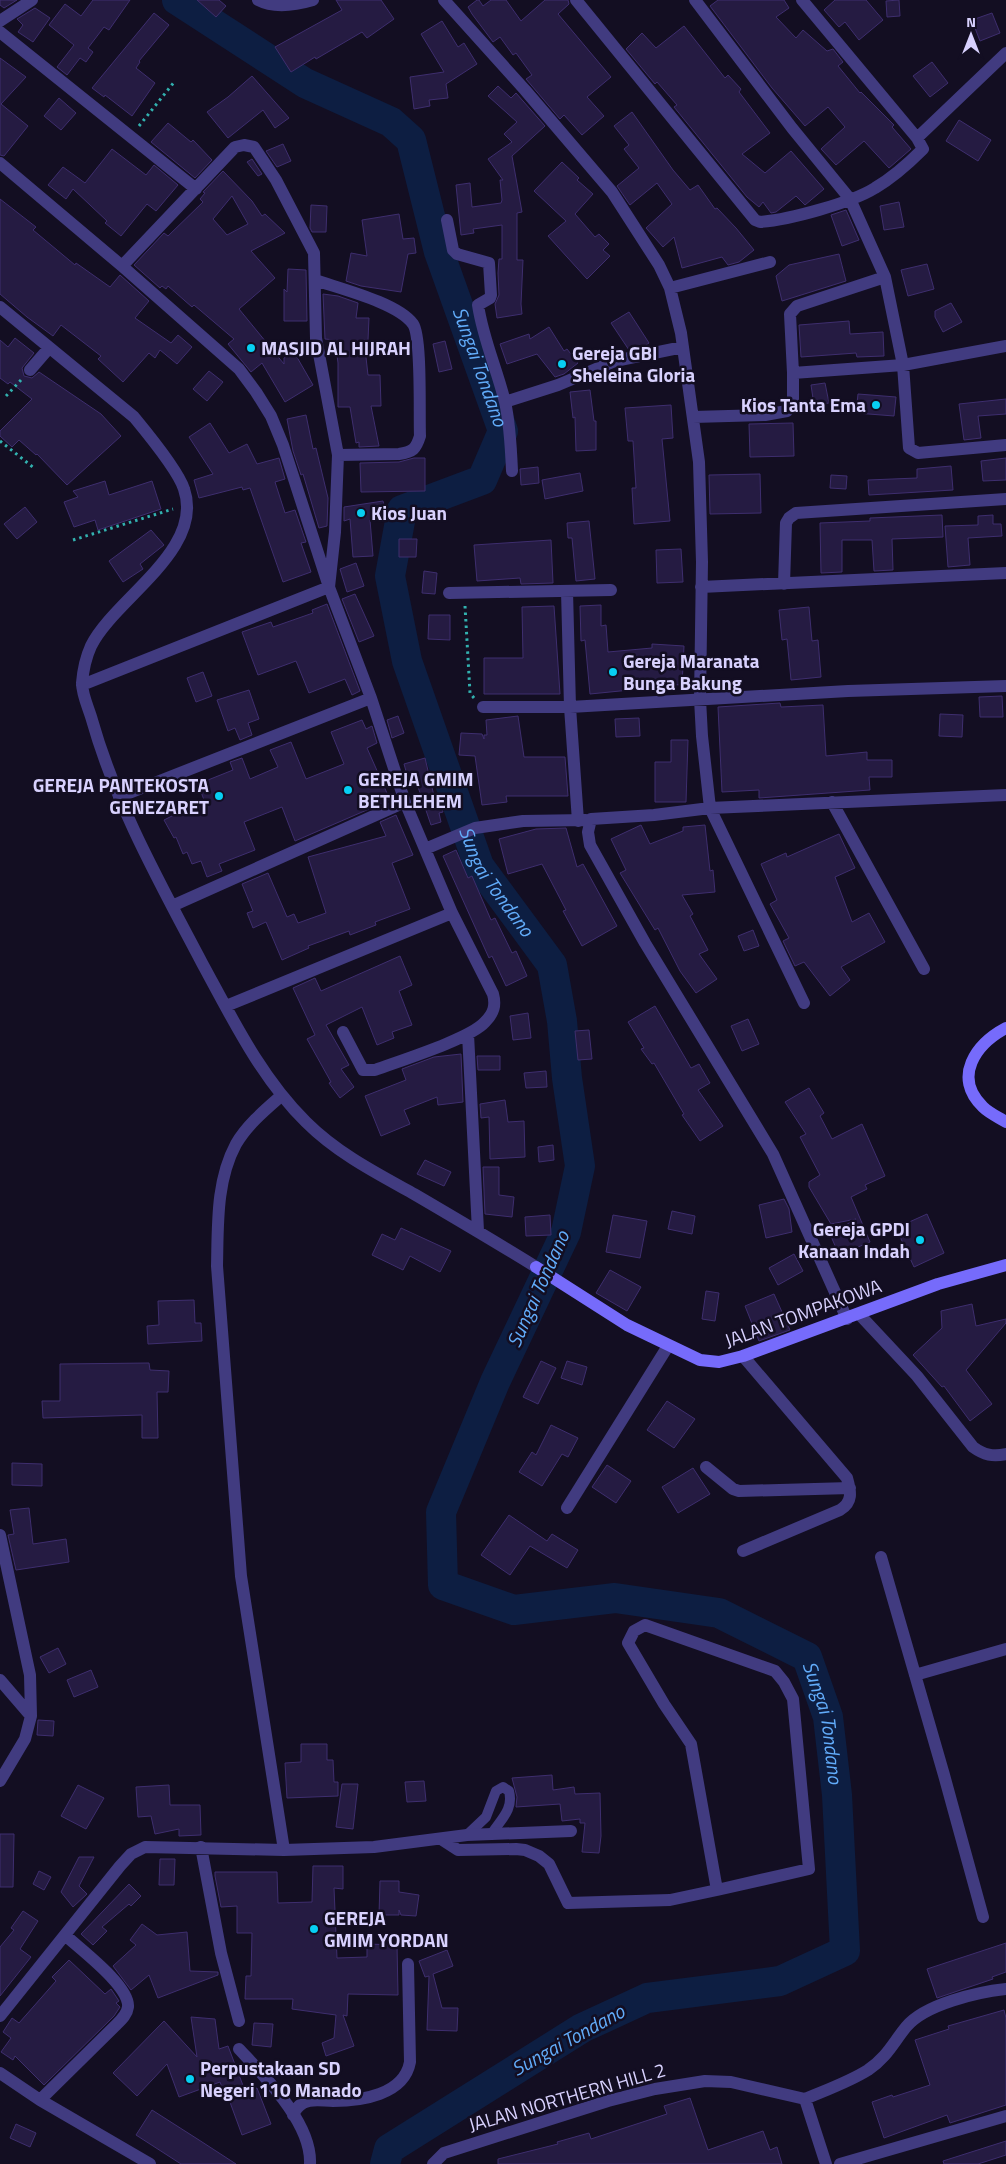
<svg xmlns="http://www.w3.org/2000/svg" width="1006" height="2164" viewBox="0 0 1006 2164" font-family="'Titillium Web',sans-serif">
<style>
.lines{fill:none;stroke-linecap:round;stroke-linejoin:round}
.river{stroke:#0d1e42;stroke-width:30}
.building{fill:#251b42;stroke:#3e2e6e;fill-rule:evenodd}
.path{stroke:#32b1af;stroke-width:3;stroke-dasharray:2.5 4;stroke-linecap:butt}
.lane{stroke:#413b80;stroke-width:10}
.street{stroke:#413b80;stroke-width:12}
.secondary{stroke:#766bfb;stroke-width:12}
.poi-dot{fill:#07cff3;stroke:#130e22;stroke-width:2}
.labels{text-anchor:middle;stroke-width:5;stroke-linejoin:round;paint-order:stroke}
.poi-label{font-size:19px;font-weight:bold;fill:#d8d1fe;stroke:#130e22;text-anchor:start}
.street-label{font-size:19px;fill:#d8d1fe;stroke:#130e22}
.water-label{font-size:20px;font-style:italic;fill:#62acfa;stroke:#130e22}
</style>
<rect width="100%" height="100%" fill="#130e22"/>
<g class="lines">
<path class="river" id="s1" d="M177,0L305,83L391,122L411,140L439,252L503,431L482,480L402,510L390,576L407,661L479,866L552,965L562,1021L567,1078L580,1166L566,1232L495,1382L441,1512L443,1585L514,1610L615,1598L719,1613L807,1657L828,1717L837,1795L845,1951L780,1981L647,1998L582,2028L389,2149L385,2164"/>
</g>
<path class="building" d="M0,0H17L4,8L0,5Z
M93,0H130L109,30L104,27L88,48L93,52L86,62L80,58L67,75L57,67L74,45L49,25L65,4L81,16Z
M197,0H219L226,6L216,17Z
M336,0H381L394,19L367,38L362,32L316,59L315,57L291,72L275,47L342,10Z
M477,0H479L483,6L491,0H506L521,21L545,0H568L569,4L558,14L611,77L587,97L604,116L582,135L564,115L560,119L526,79L532,75L516,53L513,55L500,37L493,42L472,14L468,7Z
M718,0H784L789,8L776,17L796,38L803,30L827,51L833,49L843,62L838,66L860,93L861,92L894,125L892,127L911,149L889,168L864,141L836,165L821,149L845,127L828,107L805,126L772,88L710,6Z
M835,0H866L883,20L859,40L845,22L839,27L824,10Z
M899,0L900,16L887,17L886,1Z
M35,8L50,18L33,42L18,32L23,25L17,19Z
M154,13L169,25L139,61L140,62L136,68L155,83L132,116L105,95L104,97L92,88Z
M992,13L1000,33L980,41L972,20Z
M442,21L458,47L464,43L477,64L446,84L448,98L429,100L430,106L414,109L410,77L444,72L421,34Z
M684,26L725,78L728,75L741,89L739,92L770,133L742,154L765,173L791,151L824,189L805,205L796,196L776,212L771,213L763,202L759,207L747,197L674,107L677,105L657,82L655,84L626,49L642,33L656,48Z
M0,58L26,77L1,104L28,126L4,156L0,155Z
M932,62L948,83L930,97L913,76Z
M252,76L289,118L275,128L263,110L228,138L207,112L228,97Z
M498,86L511,98L516,93L545,126L512,156L522,212L517,213V260H523L521,304L522,314L497,318L495,304L499,295L498,273L499,259H502V225L473,229L474,233L461,235L456,185L470,183L472,207L501,203L502,200L500,180H503L488,159L512,142L504,134L517,122L488,96Z
M59,98L76,113L61,130L44,116Z
M632,112L673,170L690,190L698,185L715,209L717,208L736,228L754,250L739,262L728,265L722,257L682,268L674,237L663,247L646,228L672,204L657,183L630,205L617,186L639,168L624,149L629,145L614,126Z
M959,120L991,140L978,161L946,141Z
M168,123L191,142L193,140L212,160L195,178L151,142Z
M283,144L291,161L277,167L266,151Z
M112,149L146,175L154,165L178,185L156,211L147,204L121,236L105,223L107,221L73,189L66,199L48,185L63,167L85,183Z
M252,159L262,174L258,176L247,162Z
M562,162L579,178L577,180L593,194L575,214L595,237L599,234L609,244L603,250L610,256L587,279L548,236L566,221L534,191Z
M223,171L252,201L262,216L265,214L285,233L251,251L275,278L239,309L284,364V358L294,352L313,385L285,402L262,363L251,372L228,344L234,339L194,305L192,307L168,286L166,289L162,286L160,288L134,265L164,233L168,236L203,202L200,199L205,193L203,192ZM232,196L248,224L227,235L213,219Z
M0,199L36,227L33,230L75,265L76,263L110,287L120,275L149,301L135,318L171,343L178,335L192,347L177,364L160,350L155,358L149,353L123,382L98,359L101,356L61,325L53,336L27,317L0,294Z
M899,202L904,227L884,230L880,206Z
M311,205L327,206L326,232H312L310,228Z
M846,210L859,240L842,246L831,215Z
M399,214L403,239L414,238L416,253L408,254L401,292L361,286L346,281L351,253L367,256L362,220Z
M839,254L846,281L782,301L776,276L789,265Z
M927,264L934,289L908,296L901,270Z
M288,269L306,270L307,321H284V289L287,292Z
M323,294L338,296L358,303L356,318H369L368,340H364L368,375H380L381,406H371L379,446L359,447V442L356,443L350,407H338V363L335,340L325,339Z
M951,303L962,322L943,332L935,317V311Z
M629,312L649,343L643,347L629,350L611,323Z
M849,321L850,334L883,332L884,356L857,357L856,353L801,357L799,325Z
M549,327L564,351L567,349L578,363L564,374L555,377L537,354L507,364L500,344L529,334L530,339Z
M15,338L34,353L22,368L24,376L32,378L39,372L101,414L121,436L67,485L37,454L36,455L19,440L12,447L0,436V431L32,399L10,382L8,384L0,378V340L8,347Z
M445,341L452,369L439,372L433,344Z
M209,371L223,382L207,401L193,389Z
M825,383L829,403L814,405L811,385Z
M590,390L594,421H596V450L576,451L575,417L573,418L570,392Z
M858,394L896,397L894,416L856,413Z
M1006,399V414L978,416L981,438L964,440L959,404Z
M671,405L673,438L662,439L670,521L634,524L632,488H636L633,441H628L625,408Z
M306,415L313,449L316,448L328,498L327,526L319,528L303,474L301,475L293,451L287,419Z
M210,423L229,453L247,444L257,464L279,458L285,479L275,482L285,513L295,510L306,542L301,543L311,572L283,582L250,488L243,490L242,487L199,498L194,480L213,474L189,437Z
M793,423L794,456L750,457L749,424Z
M414,458H425V491L361,492L360,463L399,462Z
M1006,458V480L983,481L981,461Z
M951,466L953,490L869,495L868,480L917,478V469Z
M538,467L539,483L521,485L520,469Z
M580,473L583,491L545,499L542,480Z
M760,474L761,513L710,514L709,475Z
M831,475L847,476L846,489L830,488Z
M105,481L109,495L152,481L161,509L98,530L95,520L74,527L64,502L78,497L73,491Z
M383,501L385,509L373,513L374,520H370L373,556L353,557L350,519L344,521V507Z
M25,507L37,522L17,539L4,524Z
M942,515L943,537L892,539L893,570L874,571L872,540H842V572L821,573L820,523L870,521V518Z
M993,515V524H1001L1002,536L968,538L970,565L948,567L945,526L978,525V516Z
M589,521L595,579L576,581L572,538H568L567,523Z
M151,530L164,545L140,564L143,569L123,582L109,561Z
M399,539H417L416,557H399Z
M551,540L553,583L521,584L520,578L477,581L474,545Z
M681,549L683,582L657,583L656,550Z
M356,563L364,586L347,592L340,569Z
M424,571L437,573L435,594L422,593Z
M355,594L374,636L359,642L342,599Z
M327,604L360,691L352,695L345,679L309,693L296,661L258,675L242,632L271,622L273,627L313,613L312,610Z
M601,605V626L606,625L608,652L652,648V644L684,646L682,685L639,683L640,689L590,694L585,640L581,641L580,606Z
M554,606L560,694H484V658H523L522,607Z
M809,607L812,641L818,640L821,677L791,680L787,639L782,640L779,610Z
M429,615H450V640L428,639Z
M203,672L212,696L196,702L187,678Z
M249,690L259,719L248,723L252,735L240,740L235,728L228,731L217,700Z
M1002,696L1003,717H980L979,697Z
M780,703L781,707L823,705L826,756L867,752V760H892V777H869L870,790L759,798V790L722,792L718,707Z
M940,714L963,715L962,737L939,736Z
M398,716L404,733L392,738L387,720Z
M518,716L524,757H565L568,796H506L507,802L482,805L475,756L459,755L461,733L482,734L484,739V735H487L486,720Z
M639,718L640,736L616,737L615,719Z
M362,720L366,729L372,726L377,743L367,748L390,800L295,841L282,807L244,822L255,850L219,864L222,871L207,877L201,861L192,864L187,852L183,854L176,837L174,838L164,820L204,800L198,784L233,770L230,762L242,758L250,779L278,767L270,750L291,742L306,779L344,764L331,732Z
M671,740H688L686,802H655V762H671Z
M425,758L435,800L438,799L443,812L439,813L441,822L431,825L417,784L410,785L404,764Z
M396,815L413,855L392,863L410,909L375,922L376,925L350,935L349,931L308,946L309,948L282,960L266,922L253,928L247,913L253,911L242,884L268,873L287,917L294,914L298,923L326,913L308,857L386,836L380,822Z
M641,825L650,844L683,831V827L705,825L710,871L713,870L715,892L682,895L693,914L690,916L708,950L699,954L717,979L696,993L680,971L658,928L655,930L620,873L626,870L611,839Z
M566,828L577,867L583,864L617,926L582,946L563,911L566,910L542,864L508,874L499,839L536,829Z
M839,834L855,868L835,877L852,922L869,913L885,942L841,967L850,980L830,996L804,962L795,966L783,941L789,938L770,904L777,900L761,864L786,853L787,857Z
M456,850L468,878L472,876L491,920L495,918L512,953L516,951L527,976L506,986L492,956L489,958L443,856Z
M753,930L759,946L744,951L738,936Z
M400,956L412,985L399,991L412,1025L392,1032L394,1038L377,1045L362,1007L326,1025L349,1065L341,1069L354,1087L340,1098L329,1083L331,1082L307,1039L315,1035L293,988L315,978L321,991Z
M655,1006L691,1068L699,1064L710,1083L698,1090L723,1126L700,1141L682,1115L684,1114L654,1063L652,1064L641,1049L644,1048L628,1022Z
M528,1013L531,1038L513,1040L510,1016Z
M748,1019L759,1044L742,1051L731,1026Z
M589,1030L592,1059L578,1060L575,1031Z
M461,1054L463,1102L438,1105L437,1097L404,1110L410,1124L381,1136L365,1096L406,1080L402,1069L434,1057Z
M477,1056H500V1070H478Z
M546,1071L547,1087L526,1088L524,1073Z
M809,1088L824,1113L820,1116L832,1139L862,1124L885,1176L865,1185L867,1189L851,1197L870,1242L839,1255L830,1234L856,1219L831,1224L809,1187V1182L820,1175L800,1137L806,1134L785,1102Z
M505,1100L508,1122L524,1121L525,1157L490,1159L489,1117L481,1118L480,1104Z
M553,1145L554,1160L539,1162L538,1147Z
M425,1160L451,1172L444,1186L417,1174Z
M483,1167H499V1195L514,1197L512,1217L485,1214Z
M784,1199L789,1209L792,1232L766,1238L759,1205Z
M672,1211L695,1216L692,1234L668,1229Z
M927,1214L944,1253L914,1267L896,1228Z
M550,1215L551,1235L526,1236L525,1217Z
M613,1215L647,1221L640,1258L606,1252Z
M401,1228L451,1251L440,1272L410,1256L403,1270L372,1255L382,1234L395,1240Z
M794,1254L803,1271L778,1285L769,1268Z
M610,1270L641,1287L627,1311L596,1293Z
M706,1291L719,1293L715,1321L702,1319Z
M774,1294L790,1330L759,1341L745,1306Z
M194,1300L195,1323H201L202,1341L148,1344L147,1326L159,1325L158,1301Z
M972,1304L976,1326L1006,1319V1323L966,1370L992,1404L970,1421L944,1386L942,1387L913,1355L942,1328L941,1311Z
M541,1361L556,1368L538,1404L523,1397Z
M567,1361L587,1367L582,1385L561,1378Z
M149,1363L150,1370L169,1371L168,1392H157L158,1438H142V1415L43,1418L42,1401H60V1364Z
M667,1401L695,1419L674,1448L647,1430Z
M551,1425L578,1438L568,1457L562,1454L542,1486L519,1472L532,1452L536,1455Z
M12,1463L42,1464V1486L12,1485Z
M607,1465L631,1481L616,1503L592,1487Z
M693,1468L710,1494L678,1513L662,1487Z
M29,1508L33,1544L66,1539L69,1562L16,1570L8,1535L14,1534L10,1510Z
M509,1515L547,1541L552,1534L578,1550L567,1568L530,1546L510,1575L481,1555Z
M58,1648L66,1664L49,1673L40,1657Z
M91,1670L98,1687L74,1697L67,1680Z
M38,1720L54,1721L53,1736L37,1735Z
M301,1744H327V1760H333L334,1782H338V1796L287,1798L285,1763L301,1762Z
M552,1775L553,1790L574,1787L575,1794L600,1793L601,1836L599,1853L582,1852L585,1823H580V1819L562,1821L560,1804L516,1807L517,1797L512,1778Z
M424,1781L426,1801L407,1802L405,1782Z
M342,1784H358L353,1829L336,1827Z
M78,1785L104,1798L86,1829L61,1816Z
M169,1785L170,1805H200L201,1835L179,1836V1829L155,1834L151,1816L138,1817L136,1787Z
M0,1834H14L13,1887H0Z
M79,1857H94L79,1886L87,1894L73,1907L61,1892Z
M160,1859H175L174,1885H159Z
M313,1866H343V1889L334,1888L337,1958L367,1957V1944L397,1945L398,1995L348,1994L347,2016L343,2015L354,2046L326,2056L322,2043L334,2038L336,2015L292,2009L293,1999H245L246,1976H251L252,1933H237V1906L221,1907L215,1876V1872H277L278,1903L312,1902Z
M39,1871L51,1877L44,1890L33,1884Z
M380,1881H399V1892L419,1895L416,1916L401,1915L399,1910V1915H379Z
M129,1884L141,1896L131,1906L129,1904L102,1927L107,1931L93,1945L81,1934Z
M23,1911L38,1921L20,1949L31,1957L0,1996V1947L14,1930L11,1928Z
M142,1924L157,1935L187,1932L190,1971L218,1972V1975L158,1998L149,1975L131,1990L113,1966L136,1945L130,1940Z
M1006,1943V1972L992,1977L993,1979L937,1998L927,1969Z
M447,1950L453,1966L433,1974L442,2008H458L457,2031L427,2030L429,1976L425,1977L419,1961Z
M69,1960L105,1994L111,1989L119,2001L116,2003L120,2007L114,2016L44,2085L15,2056L13,2060L1,2052L11,2038L3,2032L12,2018L19,2023L56,1981L52,1977Z
M1004,2010L1006,2018V2105L950,2123L947,2115L884,2138L872,2102L892,2095L893,2097L930,2085L915,2040L949,2029L948,2026Z
M191,2017L215,2019L219,2049L228,2046L247,2096V2092L257,2088L271,2124L242,2135L227,2094L225,2095L220,2082L179,2097L167,2064L137,2096L113,2073L164,2021L197,2057Z
M254,2023L273,2024L271,2047L252,2045Z
M690,2098L708,2150L763,2131L770,2150L777,2147L782,2164H498V2159L558,2144L557,2142L589,2133L591,2139L667,2114L664,2106Z
M152,2110L199,2140L236,2164H181L136,2135Z
M16,2124L36,2133L30,2147L10,2138Z
M1006,2141V2155L978,2164H944L943,2161Z"/>
<g class="lines">
<path class="path" d="M139,126L175,81
M6,396L21,380
M0,441L34,468
M73,540L173,509
M465,606L470,693L474,698"/>
<path class="lane" d="M467,1835L486,1817L496,1791L503,1787L509,1791C514,1810 500,1820 491,1835"/>
<path class="street" d="M258,0C275,9 296,5 313,0
M444,0L525,90L612,192L659,265L670,288L681,333L699,462L702,562L700,699L702,736L710,808L654,815L591,819L588,832L590,845L645,943L773,1154L847,1319
M576,0L755,220L760,222C788,220 851,203 875,188C892,178 909,163 923,149L917,138L802,0
M695,0L792,128L850,199L885,277L797,306L790,314L793,373
M0,21L32,0
M0,32L196,189
M917,138L1006,53
M0,163L122,266L239,369L256,392L271,416L283,445L329,587L82,685
M447,220L453,250L457,254L489,263L491,295L490,298L478,305C483,339 497,369 505,402C510,424 511,448 512,471
M885,277L903,365L909,448L918,453L1006,445
M315,280C341,289 398,303 413,324C422,337 419,415 420,436C416,449 413,452 399,454L338,455
M670,288L770,262
M0,307L134,417C148,434 178,470 184,489C205,550 114,599 91,646C86,657 83,671 82,683C82,695 89,709 92,720C116,805 161,885 202,963C232,1018 261,1078 306,1122C337,1153 376,1173 414,1194C455,1218 496,1242 536,1267
M30,370L49,348
M505,402L558,385L615,361L683,347
M693,417L765,415L787,411L793,404V373L903,365L1006,346
M784,584L786,523L789,518L796,513L1006,499
M701,587L1006,573
M567,591L570,707L578,821
M449,593L611,590
M483,707H570L848,691L1006,686
M119,797L371,698L329,587L335,532L338,455L316,338L314,253L276,180L254,147L244,145L235,147L122,266
M832,802L924,969
M425,849L475,828L523,821L586,820
M172,906L405,802L371,698
M804,1003L710,808L1006,795
M226,1006L452,913
M343,1032L363,1070H375C399,1061 470,1039 485,1022C494,1013 496,1005 493,994L452,913L405,802
M468,1034L478,1231
M281,1096C265,1110 247,1125 236,1144C216,1181 218,1225 217,1266L241,1576L284,1850
M859,1314L917,1376L973,1447C984,1455 993,1457 1006,1454
M706,1467L733,1489L739,1491L850,1488
M567,1508L668,1346
M0,1535L30,1675L31,1716L25,1739L0,1781
M743,1551L840,1510C853,1502 851,1492 847,1478L743,1356
M881,1557L944,1775L983,1917
M915,1675L1006,1649
M0,1680L31,1716
M441,1839L458,1850L516,1849L525,1850L539,1856L549,1864L568,1903L670,1900L717,1890L691,1744L664,1704L628,1643L634,1631L645,1625L775,1671L784,1682L793,1699L809,1869L717,1890
M201,1847L221,1953L239,2021
M0,2016L120,1866L131,1854L145,1847L284,1850L374,1847L467,1835L571,1831
M239,2049C265,2077 312,2123 310,2164
M0,2073L40,2100L150,2164
M805,2099C826,2090 849,2082 868,2070C887,2057 893,2043 906,2027C925,2004 978,1992 1006,1989
M805,2099L826,2164
M40,2100L115,2026C121,2020 127,2015 128,2007C130,1986 80,1949 65,1935
M293,2115C295,2110 298,2106 303,2103C312,2098 323,2101 333,2101C361,2101 404,2095 410,2062L408,1964
M433,2164L444,2153L608,2101L655,2089L705,2081L731,2082L805,2099
M840,2164L1006,2116"/>
<path class="secondary" d="M1006,1028C976,1044 952,1077 983,1107C989,1113 998,1117 1006,1122
M536,1267L627,1325L700,1360L719,1362L743,1356L938,1284L1006,1265"/>
</g>
<g class="poi-dot">
<circle cx="251" cy="348" r="5"/>
<circle cx="562" cy="364" r="5"/>
<circle cx="876" cy="405" r="5"/>
<circle cx="361" cy="513" r="5"/>
<circle cx="613" cy="672" r="5"/>
<circle cx="348" cy="790" r="5"/>
<circle cx="219" cy="796" r="5"/>
<circle cx="920" cy="1240" r="5"/>
<circle cx="314" cy="1929" r="5"/>
<circle cx="190" cy="2079" r="5"/>
</g>
<g class="labels">
<g class="poi-label">
<text x="261" y="355">MASJID AL HIJRAH</text>
<text x="572" y="360">Gereja GBI<tspan x="572" dy="22">Sheleina Gloria</tspan></text>
<text x="866" y="412" text-anchor="end">Kios Tanta Ema</text>
<text x="371" y="520">Kios Juan</text>
<text x="623" y="668">Gereja Maranata<tspan x="623" dy="22">Bunga Bakung</tspan></text>
<text x="358" y="786">GEREJA GMIM<tspan x="358" dy="22">BETHLEHEM</tspan></text>
<text x="209" y="792" text-anchor="end">GEREJA PANTEKOSTA<tspan x="209" dy="22">GENEZARET</tspan></text>
<text x="910" y="1236" text-anchor="end">Gereja GPDI<tspan x="910" dy="22">Kanaan Indah</tspan></text>
<text x="324" y="1925">GEREJA<tspan x="324" dy="22">GMIM YORDAN</tspan></text>
<text x="200" y="2075">Perpustakaan SD<tspan x="200" dy="22">Negeri 110 Manado</tspan></text>
</g>
<g class="street-label">
<text transform="translate(803 1313) rotate(-20)" y="7">JALAN TOMPAKOWA</text>
<text transform="translate(567 2097) rotate(-16)" y="7">JALAN NORTHERN HILL 2</text>
</g>
<g class="water-label">
<text dy="7" stroke="none"><textPath href="#s1" startOffset="511">Sungai Tondano</textPath></text>
<text dy="7" stroke="none"><textPath href="#s1" startOffset="1111">Sungai Tondano</textPath></text>
<text transform="translate(538 1289) rotate(-66)" y="7">Sungai Tondano</text>
<text dy="7" stroke="none"><textPath href="#s1" startOffset="2311">Sungai Tondano</textPath></text>
<text transform="translate(568 2040) rotate(-29)" y="7">Sungai Tondano</text>
</g>
</g>
<g transform="translate(971 35)" stroke="#130e22" stroke-width="4" paint-order="stroke">
<path d="M0-4L9 19L0 12L-9 19Z" fill="#d8d1fe"/>
<text y="-8" font-size="14" font-weight="bold" text-anchor="middle" fill="#d8d1fe">N</text>
</g>
</svg>
